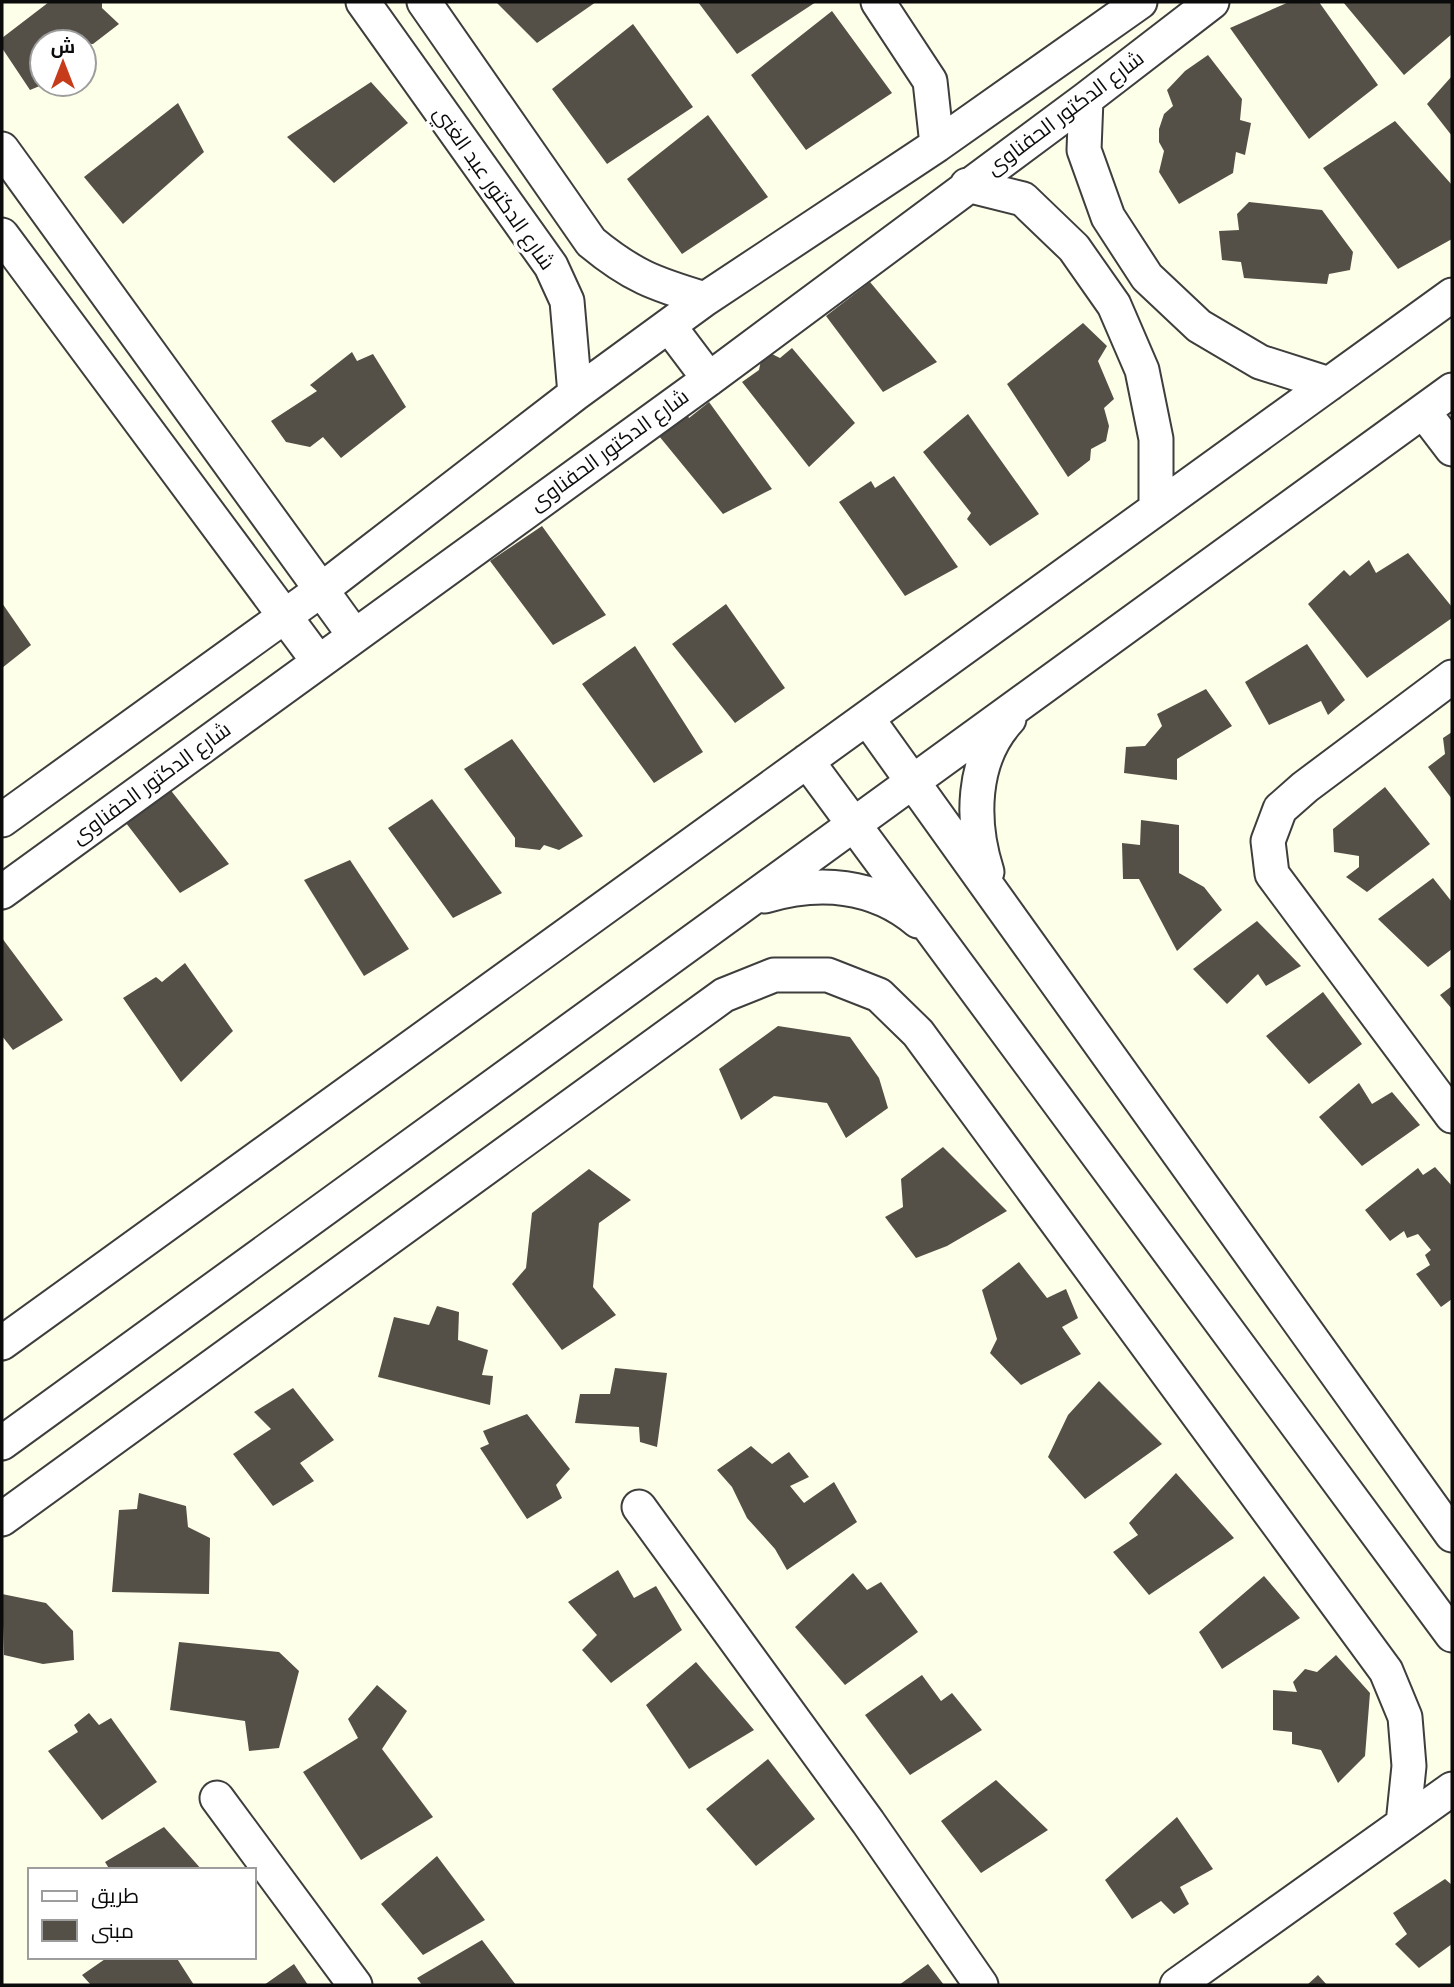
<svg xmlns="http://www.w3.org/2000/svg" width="1454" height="1987" viewBox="0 0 1454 1987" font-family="'Playfair Display',Cairo,serif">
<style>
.building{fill:#555047}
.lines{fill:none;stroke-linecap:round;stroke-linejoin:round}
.street-casing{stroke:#3e3e3e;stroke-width:37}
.street{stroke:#fff;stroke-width:33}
.labels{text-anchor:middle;stroke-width:7;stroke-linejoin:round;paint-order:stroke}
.street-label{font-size:21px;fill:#0b0b0b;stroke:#fff}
</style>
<rect width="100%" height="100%" fill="#feffe9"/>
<path class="building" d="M49,2H102V8L119,24L93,44L42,42V85L30,90L2,48V38Z
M496,2H596L537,43Z
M698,2H816L737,54Z
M1289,2H1319L1378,85L1309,139L1230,28Z
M1343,2H1452V34L1404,75Z
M832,11L892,93L806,150L751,75Z
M633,24L693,107L607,164L552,89Z
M1208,55L1242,99L1240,120L1251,123L1245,155L1236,152L1233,173L1179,204L1159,172L1164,151L1159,142V129L1164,114L1173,106L1167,90L1185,71Z
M1452,76V136L1427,104Z
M371,82L408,123L334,183L287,137Z
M178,103L204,152L123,224L84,177Z
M708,115L768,197L682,254L627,179Z
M1395,121L1452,185V239L1398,269L1323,168Z
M1249,202L1322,210L1353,252L1350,270L1329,274L1327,284L1244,278L1241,262L1222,260L1219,231L1239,230L1237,214Z
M870,282L937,362L883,392L826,316Z
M1083,323L1107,346L1098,361L1114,399L1104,408L1109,426L1106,441L1091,449L1090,460L1068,477L1007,384Z
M792,348L855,423L809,467L742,382L759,370L761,360L770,353L780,358Z
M352,352L357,361L373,354L406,407L341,458L323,437L310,447L286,442L271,421L317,391L310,385Z
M709,402L772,489L723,514L659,436L686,413L689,418Z
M968,414L1039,514L990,546L967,519L971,513L923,452Z
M894,476L958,567L905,596L839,502L871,481L875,488Z
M542,526L606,615L553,645L490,561Z
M1408,553L1452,607V618L1367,678L1308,604L1344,570L1350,576L1369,560L1376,573Z
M2,603L31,645L2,668Z
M726,604L785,688L735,723L672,644Z
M1307,644L1345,700L1328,715L1321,701L1269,725L1245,682Z
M635,646L703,752L654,783L582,684Z
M1206,689L1232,726L1177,759V780L1124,773L1126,747L1145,746L1162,726L1157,714Z
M1452,732V799L1428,767L1445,754L1443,738Z
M512,739L583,836L559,850L544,845L540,850L515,847V838L464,769Z
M165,783L229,864L180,893L119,814Z
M1385,787L1430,844L1367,892L1346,877L1359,867V856L1334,852L1333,829Z
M432,799L502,893L453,918L388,828Z
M1141,820L1179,825V873L1204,887L1222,910L1177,951L1139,879H1123L1122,843L1140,845Z
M350,860L409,949L364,976L304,880Z
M1433,878L1452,902V949L1428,967L1378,919Z
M1257,921L1301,966L1266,986L1258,974L1227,1004L1193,969Z
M2,938L63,1020L13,1050L2,1036Z
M185,963L233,1031L181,1082L123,998L156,977L162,982Z
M1452,986V1009L1440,995Z
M1323,992L1362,1044L1309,1084L1266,1036Z
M778,1026L850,1037L879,1078L888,1108L846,1138L827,1103L774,1096L741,1120L719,1069Z
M1359,1083L1372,1104L1392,1092L1420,1125L1362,1166L1319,1117Z
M943,1147L1007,1211L947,1246L916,1258L885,1217L903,1207L901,1179Z
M1435,1167L1452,1186V1299L1441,1307L1416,1274L1430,1265L1425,1255L1431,1250L1418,1234L1407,1238L1404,1231L1390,1241L1365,1210L1418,1168L1423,1175Z
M589,1169L631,1200L599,1223L593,1287L616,1315L562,1350L512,1284L526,1268L532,1213Z
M1019,1262L1047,1298L1066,1289L1078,1318L1062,1327L1081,1354L1021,1385L990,1353L997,1339L982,1290Z
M437,1306L459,1312L458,1340L488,1350L482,1375L493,1376L490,1405L378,1377L394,1317L429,1325Z
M615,1368L667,1373L657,1447L640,1442L639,1427L575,1423L580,1394H610Z
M1099,1381L1162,1444L1085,1499L1048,1457L1068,1415Z
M293,1388L334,1440L300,1463L314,1481L273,1506L233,1454L271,1429L254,1412Z
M527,1414L570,1469L556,1485L562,1498L527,1519L480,1448L489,1444L483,1431Z
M751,1446L772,1464L789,1452L809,1477L790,1486L804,1503L834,1482L857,1522L787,1570L775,1549L747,1518L732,1487L717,1470Z
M1176,1473L1234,1538L1149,1595L1113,1552L1138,1535L1129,1523Z
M139,1493L186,1506L188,1527L210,1538L209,1594L112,1592L119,1510L137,1509Z
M618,1570L634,1598L656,1586L682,1630L611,1683L582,1650L597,1635L568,1602Z
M853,1573L867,1590L881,1582L918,1632L845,1685L795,1627Z
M1264,1576L1300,1618L1222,1669L1199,1632Z
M2,1594L46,1603L73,1631L74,1660L43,1664L4,1655Z
M179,1642L279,1652L299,1671L279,1748L249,1751L245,1721L170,1710Z
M1336,1655L1370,1693L1365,1756L1338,1783L1321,1750L1292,1744V1732L1273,1730V1690L1297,1692L1293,1682L1305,1669L1317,1672Z
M696,1662L754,1730L689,1769L646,1705Z
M922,1675L941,1701L952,1693L982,1730L910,1775L865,1715Z
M377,1685L407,1711L382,1749L433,1817L361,1860L303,1772L358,1738L348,1719Z
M89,1713L99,1725L111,1718L157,1782L102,1820L48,1751L78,1732L74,1725Z
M768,1759L815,1819L756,1866L706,1809Z
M996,1780L1048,1830L981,1873L941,1821Z
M1177,1817L1213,1869L1180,1887L1189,1904L1174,1914L1161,1901L1132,1919L1105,1880Z
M164,1827L202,1870H110L105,1862Z
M437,1856L485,1920L423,1955L381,1904Z
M1445,1879L1452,1885V1944L1419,1968L1395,1944L1407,1934L1393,1913Z
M482,1940L516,1985H422L417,1978Z
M108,1957H176L194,1985H91L82,1975Z
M294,1964L308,1985H264Z
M928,1964L944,1985H899Z
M1318,1975L1327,1985H1307Z"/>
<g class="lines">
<g class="street-casing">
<path id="street" d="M363,2L551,266L567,301L575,394
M424,2L591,242C632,276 655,284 705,299
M878,2L930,81L937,145
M1086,99L1084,150L1108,217L1147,277L1199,326L1260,362L1329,384
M2,149L354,635
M967,185L1023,199L1074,248L1114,305L1142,370L1156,439V509
M2,235L318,661
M669,326L709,379
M1423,411L1452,449
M1452,677L1305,787L1280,809L1268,841L1272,874L1452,1116
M867,718L1452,1535
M807,761L1452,1635
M2,820L321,590L575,394L705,299L937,145L1140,2
M987,872C971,822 971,760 1009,719
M2,892L709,379L1086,99L1212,2
M765,896C819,880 874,884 918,921
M2,1343L1452,295
M2,1443L1452,390
M639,1507L868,1822L981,1985
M2,1519L724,995L774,975H828L879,995L918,1033L1386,1671L1405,1717L1409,1766L1403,1824
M217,1798L355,1985
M1177,1985L1452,1789"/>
</g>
<use href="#street" class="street"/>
</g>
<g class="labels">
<g class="street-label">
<text transform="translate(1065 113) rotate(-37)" y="7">شارع الدكتور الحفناوى</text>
<text transform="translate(494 188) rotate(55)" y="7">شارع الدكتور عبد الغني</text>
<text transform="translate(609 450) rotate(-36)" y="7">شارع الدكتور الحفناوى</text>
<text transform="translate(151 783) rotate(-36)" y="7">شارع الدكتور الحفناوى</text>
</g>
</g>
<rect width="1454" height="1987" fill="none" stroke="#0b0b0b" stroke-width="7"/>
<rect x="28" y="1868" width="228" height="91" fill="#ffffff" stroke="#9d9d9d" stroke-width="2"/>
<rect x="42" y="1891" width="35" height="10" fill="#ffffff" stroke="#9d9d9d" stroke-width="2"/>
<text x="91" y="1903" font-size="21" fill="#0b0b0b">طريق</text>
<rect x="42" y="1920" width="35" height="21" fill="#555047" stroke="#9d9d9d" stroke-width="2"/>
<text x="91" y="1938" font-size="21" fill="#0b0b0b">مبنى</text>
<g transform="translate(63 63)"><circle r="33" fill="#ffffff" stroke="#9d9d9d" stroke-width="2"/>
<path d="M0-5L12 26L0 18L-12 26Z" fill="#c63b19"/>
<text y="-10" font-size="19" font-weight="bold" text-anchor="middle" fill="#0b0b0b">ش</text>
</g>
</svg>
